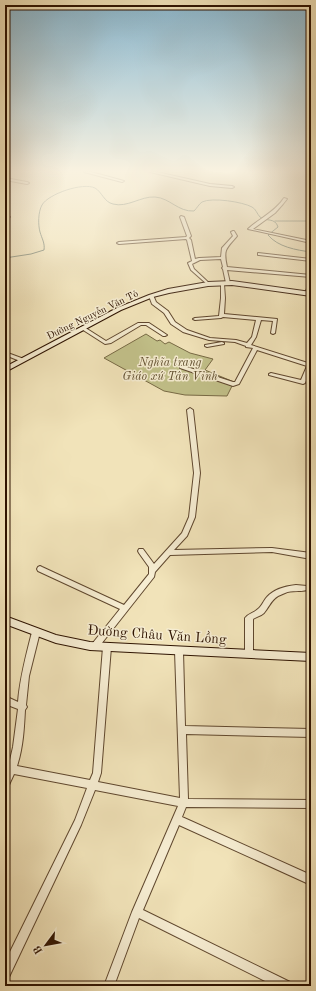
<svg xmlns="http://www.w3.org/2000/svg" width="316" height="991" viewBox="0 0 316 991" font-family="'Old Standard TT',serif">
<style>
.green{fill:#c2c18a;stroke:#786a45}
.lines{fill:none;stroke-linecap:round;stroke-linejoin:round}
.stream{stroke:#6f7a68;stroke-width:1}
.street-casing{stroke:#5f472e;stroke-width:2}
.secondary-casing{stroke:#2e1300;stroke-width:2}
.street{fill:#f6edd2;fill-rule:evenodd}
.secondary{fill:#f6edd2;fill-rule:evenodd}
.labels{text-anchor:middle;stroke-width:3;stroke-linejoin:round;paint-order:stroke}
.far-street-label{font-size:10px;fill:#2e1300;stroke:#f6edd2}
.park-label{font-size:12px;font-style:italic;fill:#625030;stroke:#f6edd2}
.near-street-label{font-size:14px;fill:#2e1300;stroke:#f6edd2}
</style>
<rect width="100%" height="100%" fill="#f1e3b9"/>
<filter id="stains"><feTurbulence type="fractalNoise" baseFrequency=".005" numOctaves="4"/><feColorMatrix values="0 0 0 0 .2 0 0 0 0 .09 0 0 0 0 .02 0 0 0 .5 -.17"/></filter>
<radialGradient id="worn" r=".72"><stop offset=".6" stop-color="#630" stop-opacity="0"/><stop offset="1" stop-color="#630" stop-opacity=".3"/></radialGradient>
<path class="green" d="M146,334L157,341L160,340L165,344L169,342L190,353L213,359L205,370L234,382L227,396L185,395L164,391L104,358Z"/>
<g class="lines">
<path class="stream" d="M275,221H311
M5,258L31,254L44,250C45,243 42,239 40,232C38,225 38,212 42,205C48,194 83,182 95,188C102,192 104,202 113,204C127,208 141,196 155,197C170,198 178,212 194,211C197,208 199,204 202,202C212,197 243,202 252,207C256,209 257,214 260,217C266,222 275,217 278,227L268,235C278,247 296,250 311,252"/>
<g class="street-casing">
<path id="street" d="M84,172H91L124,181L122,182Z
M150,172H157L210,184L232,186L234,187L232,188L210,186Z
M5,178L27,182L29,183L27,184L5,180Z
M284,198L287,199L283,204L275,213L253,229L311,241V243L248,229C260,218 275,212 284,198Z
M7,216L10,217L5,220V217Z
M181,216L184,217L191,236L189,238L191,240L195,259L199,258L221,257L222,248L233,236L231,232L233,231H234L237,236C226,249 223,249 227,267L311,275V277L227,270L230,283L228,284L226,283L223,269L222,268L223,267L221,259L200,260L192,264L194,269L209,283L210,284L208,285L191,270L188,263L192,261L187,240L186,239L119,244L117,243L119,242L186,237L187,236L180,217Z
M258,253L311,259V261L259,255H258Z
M310,282H311V288L309,294H305V293Z
M221,283L224,284L225,298L224,314L277,319L275,333L273,334L271,333L273,321L261,320L256,337L251,345L311,364V369L305,383L303,384L269,375V374L271,373L301,380L307,366L257,350L239,384L233,386L180,368V366H184L233,382H235L253,348L246,347V346L235,342L209,340L183,332L171,324L164,313L152,304L149,296L153,295L156,302L168,311L175,322L187,330L210,338L236,340L247,343L252,337L256,320L223,317L221,318L195,320L193,319L195,318L219,316L221,298Z
M138,323H149L167,335L165,336H163L146,325H141L111,343L105,344L80,328L82,327H84L106,341Z
M222,342L224,343V344L207,347L205,346V345Z
M5,352L24,359V361H20L5,355Z
M190,408L193,410L200,473L195,517L187,536L174,550L272,548L311,553V559L272,552L170,555L155,572L154,577L98,648L95,649L92,648L91,646L92,644L120,609L38,571L37,569L38,567L40,566L42,567L124,605L149,574V567L139,553L138,551L139,549H143L154,564L182,533L189,517L194,473L187,410Z
M296,585L307,586L308,588L307,590C300,592 292,590 285,593C271,598 272,603 264,613C261,616 256,617 253,619V654L252,656L249,657L246,656L245,654V618C249,613 254,613 258,609C262,606 264,600 267,597C274,589 286,586 296,585Z
M36,629L39,630L40,632L29,676L26,705L27,707L25,710C24,729 23,748 17,766L90,780L93,773L103,647L104,645L107,644L110,645L111,647L101,773L98,782L180,798L175,651L176,649L179,648L182,649L183,651L185,726L311,729V737L186,734L188,799L311,800V808L186,807L182,817L311,875V885L179,825L143,910L290,982L291,986H275L139,918L114,986H104L132,912L178,806L95,790L81,825L9,977L5,978V962L75,820L87,788L14,774L8,787L5,788V775L10,760L13,747L18,709L5,704V696L18,702C20,677 26,656 32,632L33,630Z"/>
</g>
<g class="secondary-casing">
<path id="secondary" d="M232,281L311,292V296L232,285L208,286L169,293L153,297L121,310L5,372V367L117,308L149,295L168,289L208,282Z
M5,616L56,635L90,642L311,653V661L90,650L56,643L5,624Z"/>
</g>
<use href="#street" class="street"/>
<use href="#secondary" class="secondary"/>
</g>
<linearGradient id="sky" x2="0" y2="1"><stop stop-color="#89b8d1"/><stop offset="0.55" stop-color="#f9f2e0"/><stop offset="1" stop-color="#f9f2e0" stop-opacity="0"/></linearGradient>
<rect width="316" height="311" fill="url(#sky)"/>
<g class="labels">
<g class="far-street-label">
<text transform="translate(92 314) rotate(-26)" y="4">Đường Nguyễn Văn Tỏ</text>
</g>
<g class="park-label">
<text x="170" y="366">Nghĩa trang<tspan x="170" dy="14">Giáo xứ Tân Vinh</tspan></text>
</g>
<g class="near-street-label">
<text transform="translate(157 634) rotate(4)" y="5">Đường Châu Văn Lồng</text>
</g>
</g>
<rect width="316" height="991" fill="none" stroke="#f1e3b9" stroke-width="20"/>
<rect x="6" y="6" width="304" height="979" fill="none" stroke="#2e1300" stroke-width="2"/>
<rect x="10" y="10" width="296" height="971" fill="none" stroke="#2e1300"/>
<g transform="translate(46 945) rotate(238)" stroke="#f6edd2" stroke-width="3" paint-order="stroke">
<path d="M0-3L7 15L0 10L-7 15Z" fill="#2e1300"/>
<text y="-6" font-size="11" font-weight="bold" text-anchor="middle" fill="#2e1300">B</text>
</g>
<rect width="100%" height="100%" filter="url(#stains)"/>
<rect width="100%" height="100%" fill="url(#worn)"/>
</svg>
